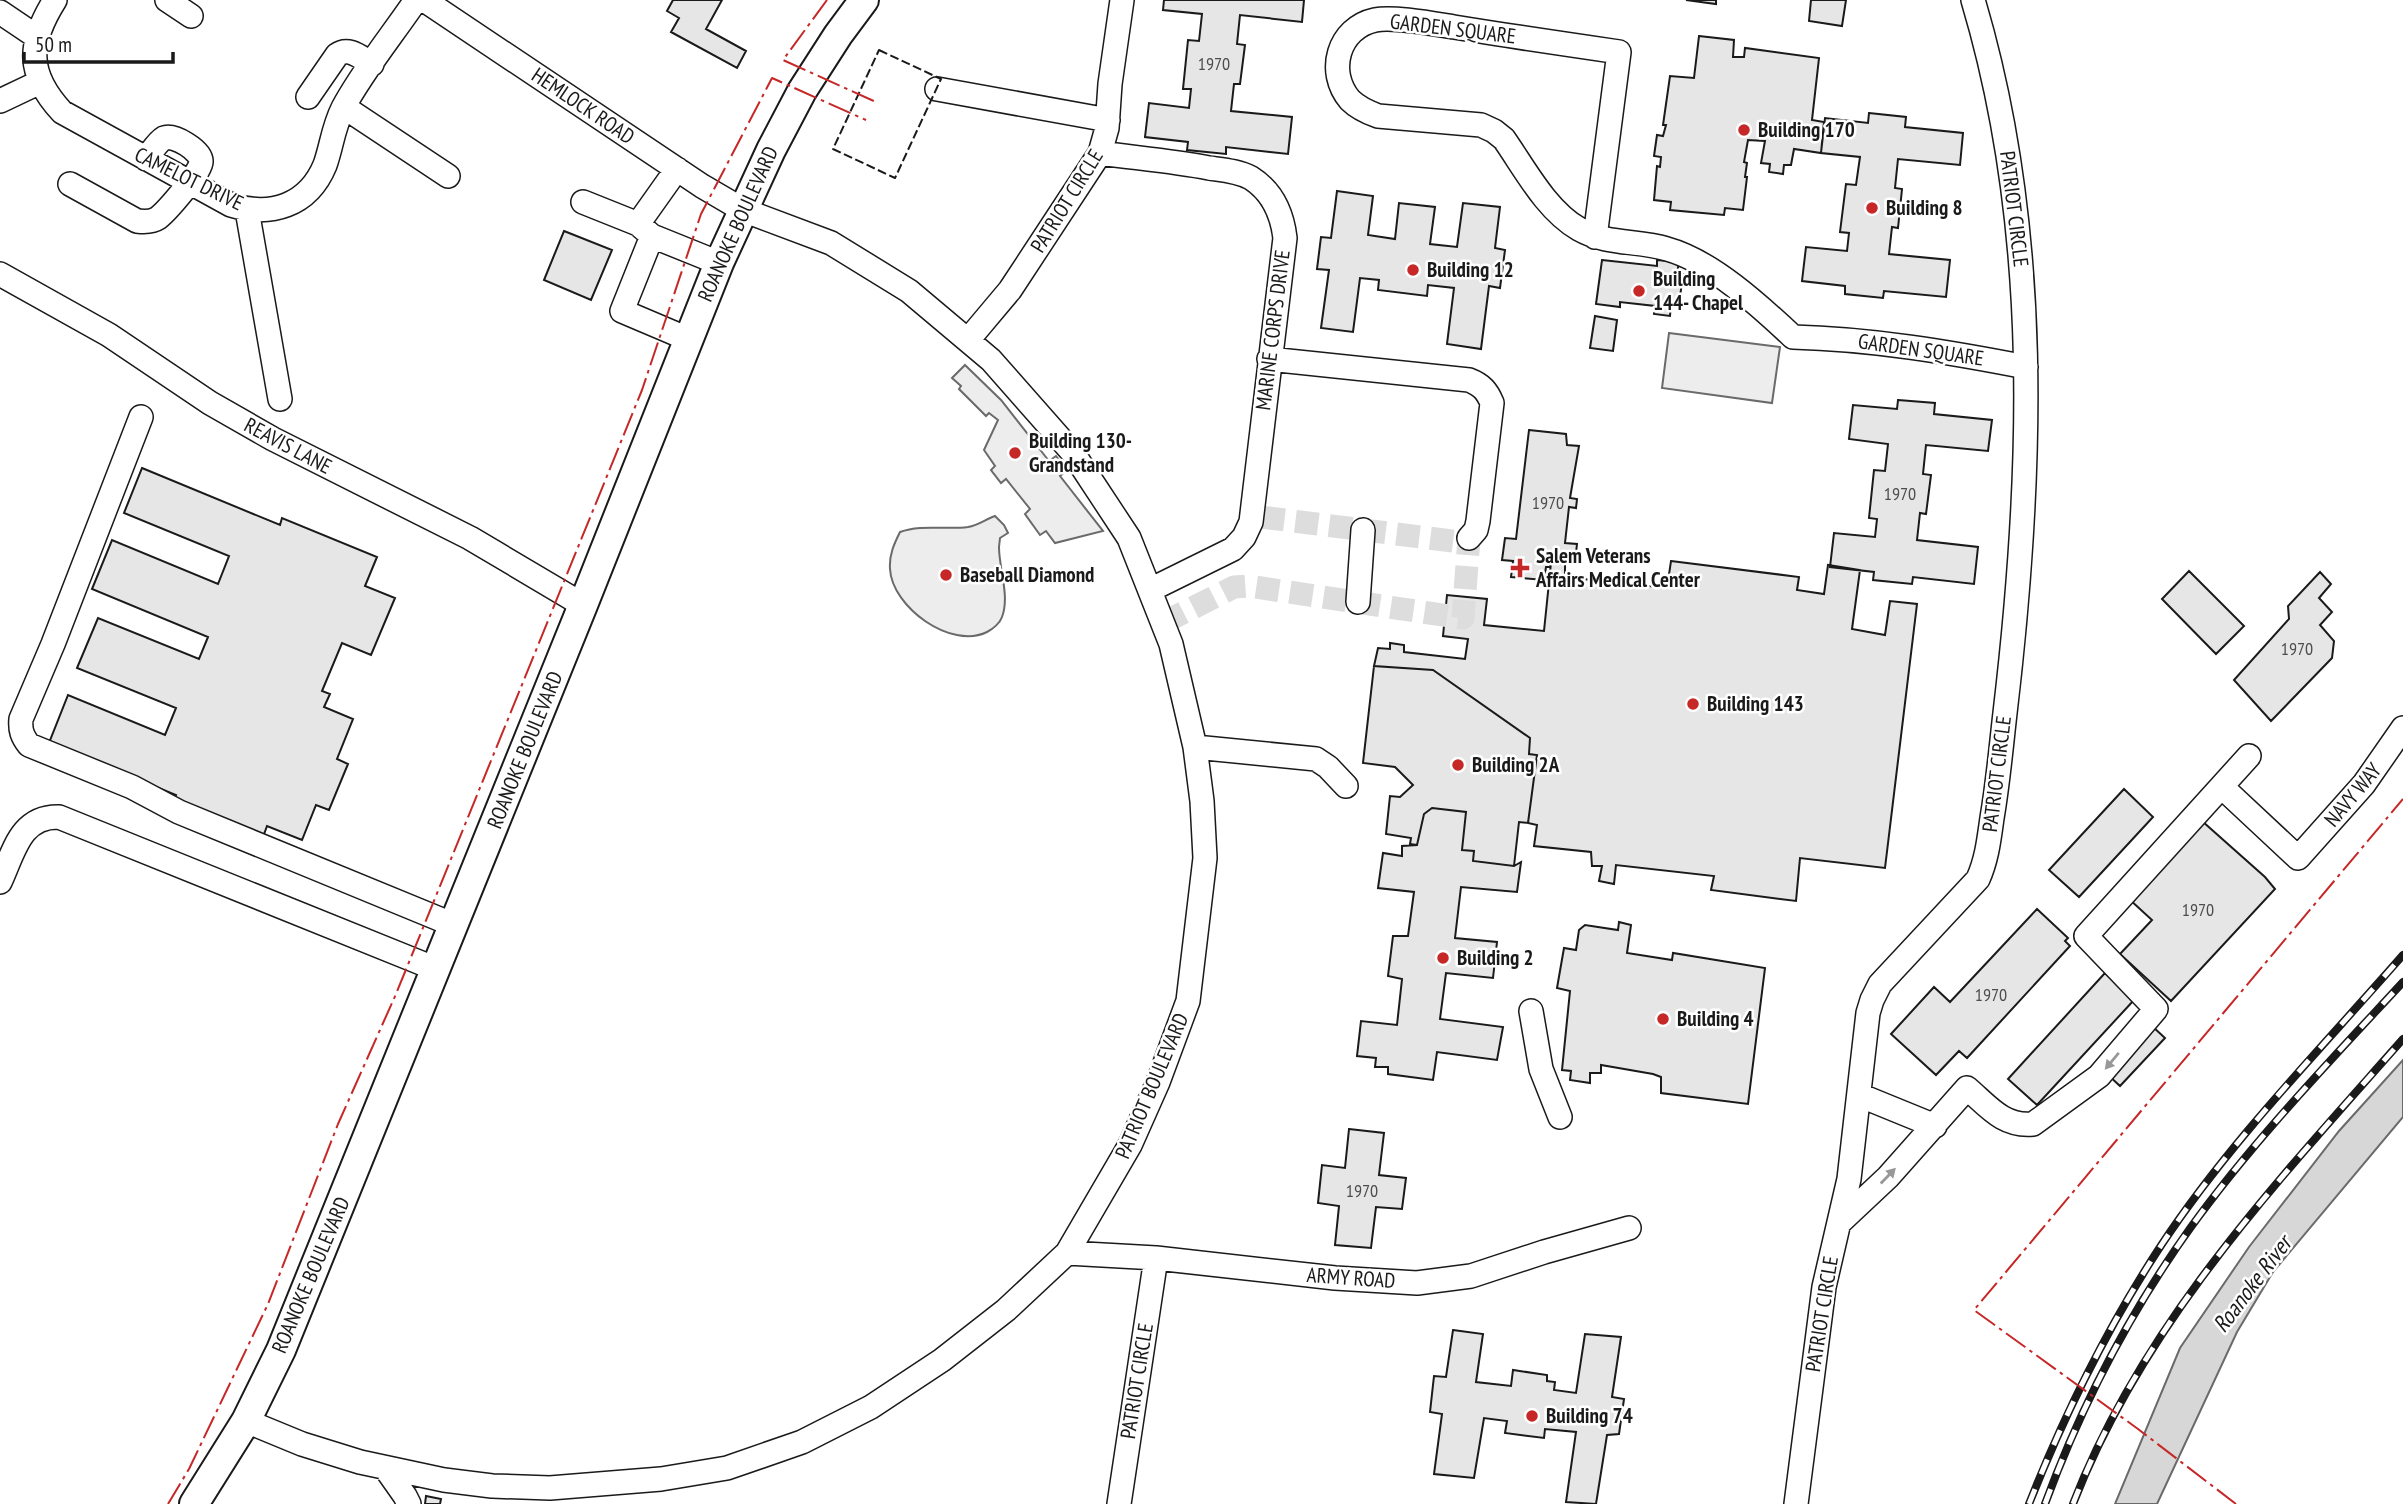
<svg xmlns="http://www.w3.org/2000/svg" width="2403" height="1504" viewBox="0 0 2403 1504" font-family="'PT Sans Narrow',sans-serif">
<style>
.green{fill:#ededed;stroke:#6a6a6a;stroke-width:2}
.water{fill:#d7d7d7;stroke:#6a6a6a;stroke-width:2}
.building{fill:#e6e6e6;stroke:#1a1a1a;stroke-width:2}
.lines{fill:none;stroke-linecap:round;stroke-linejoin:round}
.minor-tunnel{stroke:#ddd;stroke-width:23;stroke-dasharray:23 11;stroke-linecap:butt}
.minor-casing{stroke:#1a1a1a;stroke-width:26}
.major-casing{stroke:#1a1a1a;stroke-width:32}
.minor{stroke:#fff;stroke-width:23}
.major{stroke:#fff;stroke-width:28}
.rail-casing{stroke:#1a1a1a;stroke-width:8}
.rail{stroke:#fff;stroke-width:5;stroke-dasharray:16;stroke-linecap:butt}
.fence{stroke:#1a1a1a;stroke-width:2;stroke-dasharray:9 3.5;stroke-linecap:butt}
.power{stroke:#c62828;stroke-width:2;stroke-dasharray:24 5 3.5 5;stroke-linecap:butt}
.oneway{fill:#989898}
.poi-dot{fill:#c62828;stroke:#fff;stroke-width:2.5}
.labels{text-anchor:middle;stroke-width:5;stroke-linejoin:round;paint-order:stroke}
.number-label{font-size:18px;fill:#4d4d4d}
.street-label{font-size:21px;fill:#1a1a1a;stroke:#fff}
.poi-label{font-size:21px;font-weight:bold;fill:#1a1a1a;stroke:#fff;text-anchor:start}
.water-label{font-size:23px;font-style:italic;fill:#1a1a1a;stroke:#fff}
</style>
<rect width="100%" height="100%" fill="#fff"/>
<path class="green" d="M1669,333L1780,347L1772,403L1662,388Z
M965,365L1001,400L1049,461L1056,456L1067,470L1060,476L1103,531L1055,543L1046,531L1040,535L1025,514L1030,509L1006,479L1001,483L991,470L995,466L984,450L998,420L989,413L986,416L959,389L961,386L952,378Z
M995,516L1004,525L1008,533L1000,538L999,547C999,569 1010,596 1002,617C1000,623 993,629 987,632C951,650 892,607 890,569C889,555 894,544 900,532C921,524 946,530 968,527C979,525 986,519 995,516Z"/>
<path class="water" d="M2403,1060V1117L2273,1272L2237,1332L2157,1504H2115L2180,1348L2249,1247L2339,1131Z"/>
<path class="building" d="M673,0H722L706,29L746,51L737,68L671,32L679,18L667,11Z
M1164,0H1304L1302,22L1240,15L1237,44L1245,45L1240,84H1234L1231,111L1292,117L1288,154L1226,147V154L1187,150L1188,142L1145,137L1149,103L1189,108L1191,89H1183L1188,40L1199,41L1202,14L1163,10Z
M1686,0H1716V4Z
M1811,0H1846L1842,26L1809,21Z
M1699,36L1734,40L1733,57H1744L1745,48L1819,58L1812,120L1824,122L1821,153L1794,149L1791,165H1784L1783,174L1769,172L1770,164L1761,163L1765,141L1748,140L1744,162L1747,163L1745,177H1747L1743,210L1725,208L1724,215L1670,210L1671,202L1654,200L1657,166L1660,167L1661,157L1654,156L1657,135L1663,136L1666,125H1663L1670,76L1694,78Z
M1869,113L1906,117L1905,127L1963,133L1960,165L1898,159L1895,188L1902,189L1898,228L1892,227L1889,254L1950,260L1946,297L1884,291L1883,298L1845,294V286L1802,281L1806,247L1847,251L1849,233L1840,232L1846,184L1856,185L1860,157L1821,153L1825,118L1868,123Z
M1337,191L1373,196L1368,235L1395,239L1399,203L1435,207L1430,244L1457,247L1463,203L1500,207L1495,248L1505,250L1500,288L1489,286L1481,349L1447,344L1454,288L1428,285L1427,296L1378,290L1379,280L1360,278L1353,332L1321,328L1329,270L1317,269L1321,237L1331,238Z
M564,231L612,250L591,300L544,280Z
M1602,260L1657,266V260L1679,262L1677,274H1683L1679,305L1671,304L1670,316L1654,314L1655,306L1620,302V307L1596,304Z
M1595,316L1617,320L1613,351L1590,348Z
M1898,400L1935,403L1934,414L1992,420L1988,451L1926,445L1923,474L1931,475L1926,514L1920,513L1917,540L1978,547L1974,584L1913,577L1912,584L1873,580L1874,572L1830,567L1834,533L1875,537L1877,519L1869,518L1874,470L1885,471L1888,444L1849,439L1853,405L1897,409Z
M1529,430L1566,434L1567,445L1579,446L1570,498L1577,499L1576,508L1569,507L1565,543L1577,544L1575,562L1565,561V564L1551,563L1550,567H1546L1544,580L1511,577L1513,561L1502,560L1505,538L1516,539Z
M142,468L280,525L282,518L377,557L365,586L395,598L371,655L342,643L322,691L330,694L324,707L353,719L337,759L348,764L329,810L316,805L302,840L267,826L263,837L174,800L176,795L49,743L68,695L165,735L176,708L77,668L98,618L199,659L208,637L92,589L112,540L218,584L229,556L124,513Z
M1671,561L1799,577L1797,590L1824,594L1828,565L1860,570L1852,629L1885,635L1890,601L1917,604L1885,868L1800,858L1796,901L1711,890L1714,876L1616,865L1614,884L1599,881L1602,866H1592L1591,852L1534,846L1537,825L1528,823L1537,755L1529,754L1530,738L1433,670L1374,666L1378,648L1390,649V643L1404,645V652L1465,659L1468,639L1443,636L1447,595L1487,599L1484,625L1544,631L1551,563L1565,564V577L1667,588Z
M2189,571L2244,626L2216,654L2162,599Z
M2320,572L2331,584L2319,598L2332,612L2320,625L2334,641L2332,658L2271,721L2234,680L2289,619L2288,606Z
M1374,666L1433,670L1530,738L1529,754L1537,755L1528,823L1519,822L1514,866L1473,861L1474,851L1462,850L1466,812L1432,808L1424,814L1417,845L1410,844L1411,838L1386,834L1390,796L1400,797L1413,785L1395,767L1363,763Z
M2124,789L2153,817L2079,897L2049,870Z
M1432,808L1466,812L1462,850L1474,851L1473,861L1514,866L1521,862L1517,892L1461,887L1455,938L1497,942L1493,978L1446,973L1440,1019L1503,1027L1497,1060L1437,1052L1433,1080L1388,1074V1067H1375L1376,1058L1357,1056L1361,1021L1397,1025L1402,979L1388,976L1393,936H1408L1414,892L1378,888L1383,853L1402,856V846L1417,845L1424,814Z
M2202,821L2265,877L2275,889L2171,1001L2120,954L2152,920L2129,899Z
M2037,909L2068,938L2065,941L2070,946L1967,1058L1959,1051L1936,1075L1891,1034L1934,987L1950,1002Z
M1619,922L1631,925L1627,953L1672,960L1673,953L1765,968L1748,1104L1661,1093V1077L1653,1074L1601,1065V1073H1590V1083L1570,1080L1571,1071L1562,1070L1570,991L1557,988L1564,948L1576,950L1579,930L1585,925L1618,930Z
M2105,973L2134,1000L2037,1105L2008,1079Z
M2152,1026L2165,1038L2120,1086L2107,1074Z
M1349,1129L1384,1133L1379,1175L1406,1178L1402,1209L1376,1207L1371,1248L1335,1245L1339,1206L1318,1203L1322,1165L1345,1168Z
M1453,1330L1483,1334L1476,1382L1511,1386L1513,1370L1547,1375V1381L1555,1382L1554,1390L1576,1393L1585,1334L1621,1337L1612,1397L1624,1399L1619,1434L1607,1435L1596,1504L1566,1502L1576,1432L1545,1429L1544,1438L1505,1433L1507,1421L1484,1418L1474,1478L1434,1474L1442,1414L1430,1412L1434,1376L1446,1377Z
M426,1496L441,1499L440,1504H425Z"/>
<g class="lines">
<path class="minor-tunnel" d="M1163,623L1234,587L1248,586L1463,618L1469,538L1460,542L1253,516"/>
<g class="minor-casing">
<path id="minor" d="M55,0C28,43 26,73 62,112L231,205C271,217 308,206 325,165C332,145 333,128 343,108C362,72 393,34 416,0
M167,0L191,16
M0,12L37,37
M937,89L1108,120
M308,97L337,55C349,46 361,58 372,64
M0,101L40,82
M344,107L448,176
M1100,153C1136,158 1173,161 1209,168C1223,170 1238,171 1251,178C1273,192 1282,213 1285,238L1251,522L1244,537L1233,549L1150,590
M677,169L638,224L652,236L719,263
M70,184L137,221C145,222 152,222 158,218C167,211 201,172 201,162C202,151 174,134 164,138C157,142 151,153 146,159
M583,202L638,224
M247,210L280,399
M652,236L622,311L688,339
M1595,237L1619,52C1564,44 1509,36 1454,27C1435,24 1393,16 1375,20C1338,28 1326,72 1350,100C1358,108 1367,112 1378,116L1481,125L1494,131L1504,139C1525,169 1546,210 1579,229C1607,245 1637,240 1667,249C1711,261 1760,306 1793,337C1871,339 1949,352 2026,367
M0,274L109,335L210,403L273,439L470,538L583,605
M968,340L1010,290L1100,153L1107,128L1110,84L1122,0
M1269,359L1469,380C1482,385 1487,391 1492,403L1478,521L1476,530L1469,538
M141,417L53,644L21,719C20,730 22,736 29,745L132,787L179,812L454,925
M1358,602L1363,530
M1195,747L1316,759L1328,767L1346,786
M2222,787L2298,858L2364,784L2403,728
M0,882C14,852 20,816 59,817L436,969
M1531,1011L1541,1069L1560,1117
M1859,1095L1935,1126
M1839,1223L1888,1177L1967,1088C1988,1106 2003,1127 2033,1124L2099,1076L2156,1009L2086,936L2249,756
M1067,1253L1156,1258L1335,1278L1417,1283L1471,1276L1544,1252L1629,1228
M246,1421L302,1444L360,1462L444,1480L492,1486L550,1488L661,1479L727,1468L802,1442L871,1407L942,1360L1006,1310L1067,1253L1130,1145L1158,1082L1188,1001L1205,858L1202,801L1195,747L1171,644L1129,538L1073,453L991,360L909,291L831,243L743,210L702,186L424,0
M386,1469L405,1496L409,1504
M1119,1504L1156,1258
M1796,1504L1824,1287L1849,1179L1868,1013L1872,1000L1880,984L1978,879C1987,859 1989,839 1992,818C1998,783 2001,748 2005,713C2033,476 2042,231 1973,0"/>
</g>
<g class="major-casing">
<path id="major" d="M194,1504L246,1421L281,1350L583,605L719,263L771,150L802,91L838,35L864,0"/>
</g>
<use href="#minor" class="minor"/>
<use href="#major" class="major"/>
<g class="rail-casing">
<path id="rail" d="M2029,1504C2065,1413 2108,1326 2162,1244C2231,1140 2321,1049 2403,955
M2045,1504C2081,1406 2130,1312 2191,1227C2254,1140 2330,1061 2403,982
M2073,1504C2143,1323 2277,1182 2403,1039"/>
</g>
<use href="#rail" class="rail"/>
<path class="fence" d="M879,50L941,79L895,178L833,149Z"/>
<path class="power" d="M827,0L783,60L876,102
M168,1504L189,1469L268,1304L338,1124L396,994L642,390L701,214L772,78L866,120
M2236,1504L2138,1429L1974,1310L2403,799"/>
</g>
<defs><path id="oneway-solid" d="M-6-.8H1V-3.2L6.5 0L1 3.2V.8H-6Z" transform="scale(1.75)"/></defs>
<g class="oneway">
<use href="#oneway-solid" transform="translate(2112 1061) rotate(130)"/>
<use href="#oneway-solid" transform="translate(1888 1176) rotate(-46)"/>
</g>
<g class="poi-dot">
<circle cx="1744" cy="130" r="7"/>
<circle cx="1872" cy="208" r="7"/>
<circle cx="1413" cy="270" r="7"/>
<circle cx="1639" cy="291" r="7"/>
<circle cx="1015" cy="453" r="7"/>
<path d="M1516.5 557.5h7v7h7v7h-7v7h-7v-7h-7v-7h7z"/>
<circle cx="946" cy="575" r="7"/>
<circle cx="1693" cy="704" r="7"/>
<circle cx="1458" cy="765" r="7"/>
<circle cx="1443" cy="958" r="7"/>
<circle cx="1663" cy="1019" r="7"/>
<circle cx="1532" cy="1416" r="7"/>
</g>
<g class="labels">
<g class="number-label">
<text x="1214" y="70">1970</text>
<text x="1900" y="500">1970</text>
<text x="1548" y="509">1970</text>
<text x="2297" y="655">1970</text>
<text x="2198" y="916">1970</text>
<text x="1991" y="1001">1970</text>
<text x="1362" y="1197">1970</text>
</g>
<g class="street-label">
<text transform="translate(1453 29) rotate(7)" y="7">GARDEN SQUARE</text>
<text transform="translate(583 106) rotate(34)" y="7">HEMLOCK ROAD</text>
<text transform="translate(189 179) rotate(26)" y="7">CAMELOT DRIVE</text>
<text transform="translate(1067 201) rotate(-58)" y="7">PATRIOT CIRCLE</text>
<text transform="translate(2014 209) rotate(83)" y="7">PATRIOT CIRCLE</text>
<text transform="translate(738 224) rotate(-66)" y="7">ROANOKE BOULEVARD</text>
<text transform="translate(1273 330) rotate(-83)" y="7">MARINE CORPS DRIVE</text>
<text transform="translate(1921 350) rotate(8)" y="7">GARDEN SQUARE</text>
<text transform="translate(288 446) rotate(28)" y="7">REAVIS LANE</text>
<text transform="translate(525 750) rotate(-68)" y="7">ROANOKE BOULEVARD</text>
<text transform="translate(1997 774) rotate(-83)" y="7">PATRIOT CIRCLE</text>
<text transform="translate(2353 795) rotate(-50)" y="7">NAVY WAY</text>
<text transform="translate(1152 1086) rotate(-67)" y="7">PATRIOT BOULEVARD</text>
<text transform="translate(311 1275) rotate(-67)" y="7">ROANOKE BOULEVARD</text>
<text transform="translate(1351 1278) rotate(4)" y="7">ARMY ROAD</text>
<text transform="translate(1822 1314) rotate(-81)" y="7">PATRIOT CIRCLE</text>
<text transform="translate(1137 1381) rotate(-81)" y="7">PATRIOT CIRCLE</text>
</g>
<g class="poi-label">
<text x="1758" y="137">Building 170</text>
<text x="1886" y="215">Building 8</text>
<text x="1427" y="277">Building 12</text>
<text x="1653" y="286">Building<tspan x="1653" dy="24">144- Chapel</tspan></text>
<text x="1029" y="448">Building 130-<tspan x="1029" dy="24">Grandstand</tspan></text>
<text x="1536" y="563">Salem Veterans<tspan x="1536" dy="24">Affairs Medical Center</tspan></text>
<text x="960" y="582">Baseball Diamond</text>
<text x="1707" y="711">Building 143</text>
<text x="1472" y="772">Building 2A</text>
<text x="1457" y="965">Building 2</text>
<text x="1677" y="1026">Building 4</text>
<text x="1546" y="1423">Building 74</text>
</g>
<g class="water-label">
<text transform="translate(2252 1284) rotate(-53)" y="8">Roanoke River</text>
</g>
</g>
<path d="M24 52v10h149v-10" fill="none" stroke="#1a1a1a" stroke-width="3.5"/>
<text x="35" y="52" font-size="21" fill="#1a1a1a" stroke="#ffffff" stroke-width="5" paint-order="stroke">50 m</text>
</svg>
